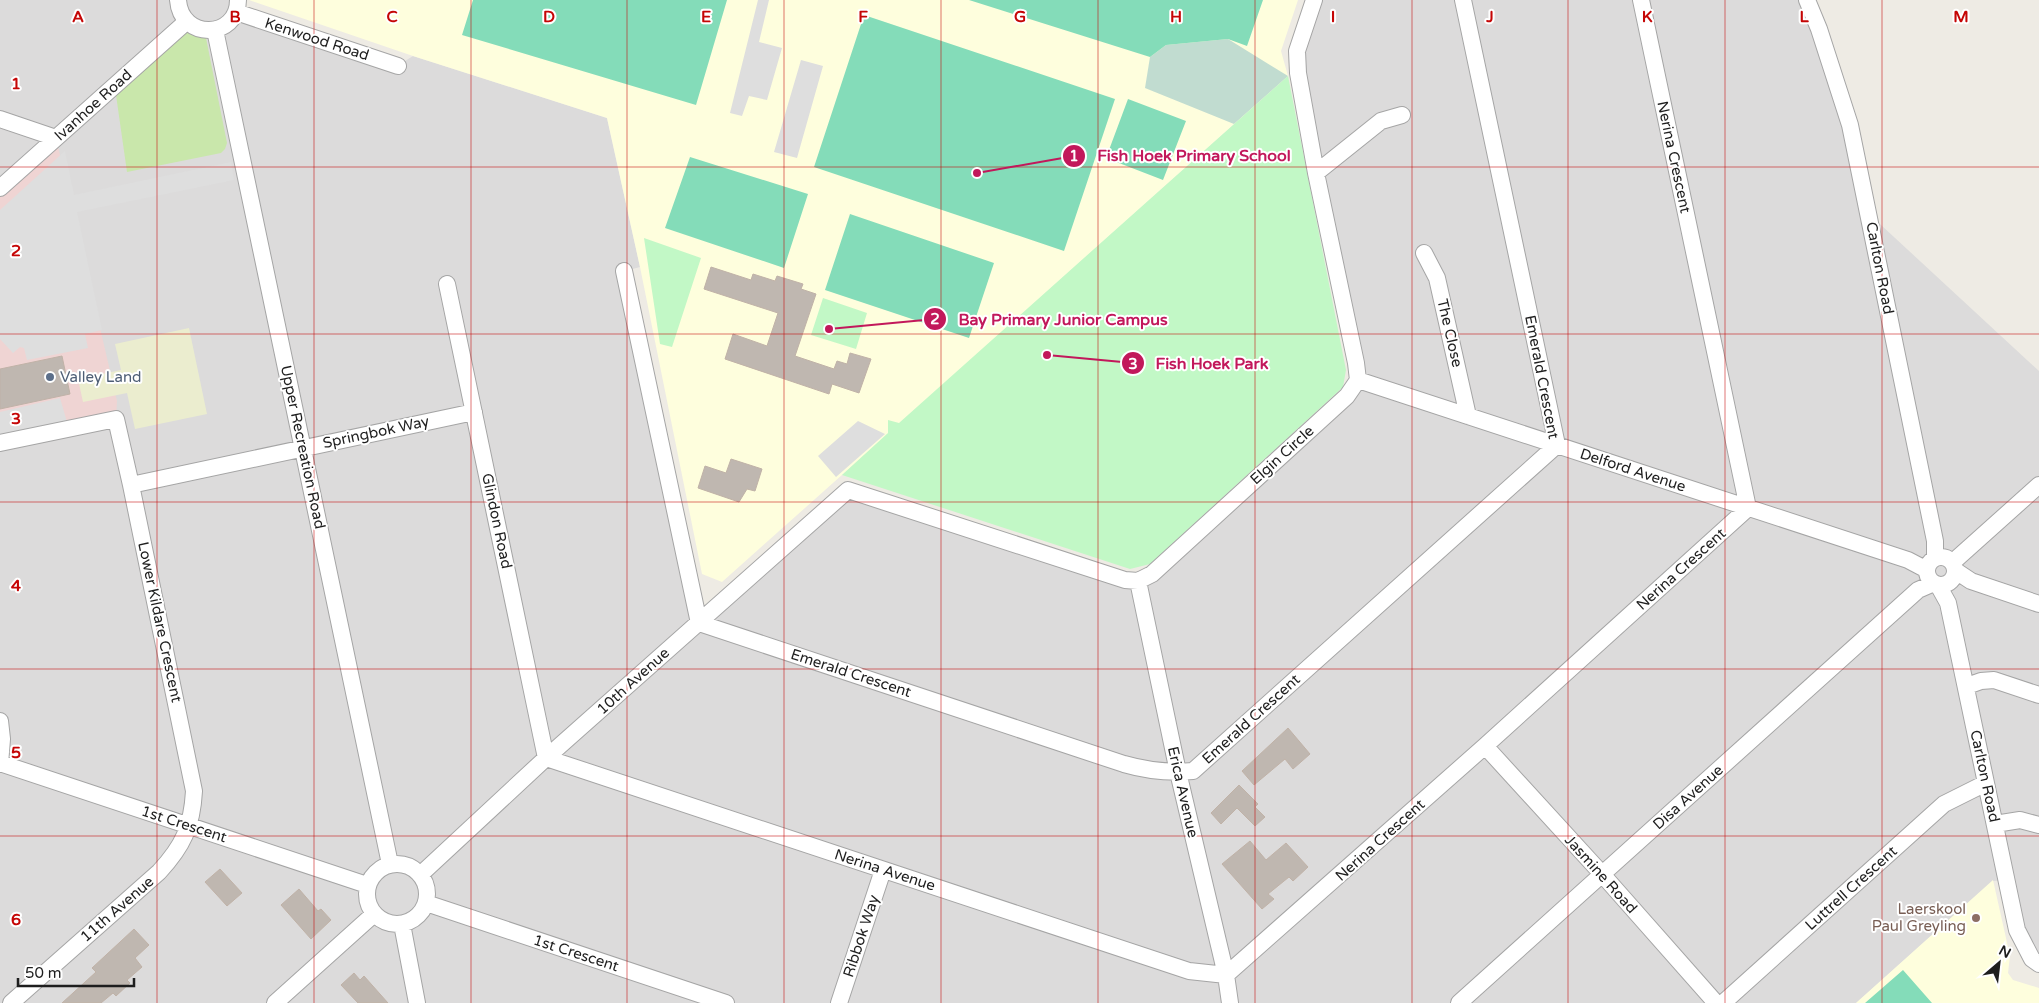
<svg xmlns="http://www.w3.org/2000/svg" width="2039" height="1003" viewBox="0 0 2039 1003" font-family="'Varela Round',sans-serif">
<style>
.residential{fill:#dcdbdb}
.commercial{fill:#efd4d3}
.education{fill:#fefedd}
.farmland{fill:#ebedcf}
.grass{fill:#c9e7ab}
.wetland{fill:#c1dcd0}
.park{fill:#c2f8c6}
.pitch{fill:#84dcb9}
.parking{fill:#dedede}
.building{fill:#bfb7b0;stroke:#c0b2a7}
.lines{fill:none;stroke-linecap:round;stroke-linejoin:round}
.street-casing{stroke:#a5a5a5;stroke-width:18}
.street{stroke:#fff;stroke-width:16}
.grid{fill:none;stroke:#c50606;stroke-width:1;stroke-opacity:0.55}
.service-dot{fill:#5c6f8a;stroke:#fff;stroke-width:2}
.education-dot{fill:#8d6e63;stroke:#fff;stroke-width:2}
.labels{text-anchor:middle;stroke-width:4;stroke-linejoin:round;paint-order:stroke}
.street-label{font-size:15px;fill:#1e1e1e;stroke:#fff}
.service-label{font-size:15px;fill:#4e5e75;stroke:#fff;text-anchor:start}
.education-label{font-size:15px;fill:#785e54;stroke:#fff;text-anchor:end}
.grid-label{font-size:16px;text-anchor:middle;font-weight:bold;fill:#c50606;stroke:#fff;stroke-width:4;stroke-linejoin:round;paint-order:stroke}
.leader{fill:none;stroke:#c2185b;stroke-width:2}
.callout-dot{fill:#c2185b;stroke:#fff;stroke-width:2}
.mark-label{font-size:15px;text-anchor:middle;font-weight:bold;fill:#fff}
.callout-label{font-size:16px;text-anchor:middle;font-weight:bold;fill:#c2185b;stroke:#fff;stroke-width:4;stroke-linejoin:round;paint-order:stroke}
</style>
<rect width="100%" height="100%" fill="#eeebe4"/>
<path class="residential" d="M0,0H238L236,12L397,66L413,56L607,118L640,267L625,271L699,622L848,490L1132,581L1353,389L1298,73L1314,0H1807L1868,213L2039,371V964L2032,959L2006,880L1993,881L1856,1003H0Z"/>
<path class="commercial" d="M56,138L117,401L116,419L0,443V188Z"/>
<path class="education" d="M249,0H1298L1281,51L1288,76L899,424L888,421L889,433L722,582L702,574L640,267L607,118L413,56Z
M1993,880L2010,956L2008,973L2013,980L2039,988V1003H1856Z"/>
<path class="farmland" d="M189,328L207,414L135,429L127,393L83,402L78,379L121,370L115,344Z"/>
<path class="grass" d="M192,31L206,38L227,143L225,149L221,153L127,172L116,95L187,32Z"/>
<path class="wetland" d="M1228,39L1288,76L1234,124L1145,88L1150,57L1166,45Z"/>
<path class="park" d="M1288,76L1346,370L1343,387L1150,564L1130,569L842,475L888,433V420L899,423Z
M644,238L701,258L672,347L660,344Z
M823,298L867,313L856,349L811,335Z"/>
<path class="pitch" d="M473,0H727L696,105L462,35Z
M969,0H1263L1247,46L1228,39L1166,45L1150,57Z
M864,15L1115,99L1064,251L814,167Z
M1128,99L1186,121L1163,180L1106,158Z
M690,157L808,194L784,268L665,228Z
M850,214L994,263L969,338L825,290Z
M1903,970L1932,1003H1865Z"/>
<path class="parking" d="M758,0H769L759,42L782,48L767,100L749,96L742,116L730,113Z
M801,60L823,66L797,158L774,152Z
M65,151L74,195L231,162L234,180L77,212L102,330L85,334L88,348L27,360L24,348L20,347L13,353L0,339V210Z
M60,398L69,429L0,443V412Z
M858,421L885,434L836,477L818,456Z"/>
<path class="building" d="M711,267L751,280L753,274L775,281L777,276L803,284L801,289L816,294L795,356L834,369L837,361L847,364L850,353L871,359L859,393L832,384L829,394L725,359L733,334L767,346L778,313L704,289Z
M62,356L70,394L0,409V369Z
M731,459L762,469L755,491L747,489L739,502L698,488L705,466L726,473Z
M1288,728L1310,754L1293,769L1285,759L1254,785L1242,771Z
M1239,785L1258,804L1255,807L1265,817L1255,826L1237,808L1221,824L1211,813Z
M1250,841L1266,860L1286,843L1308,867L1293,881L1289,877L1268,894L1274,899L1262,909L1222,864Z
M220,869L242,893L227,906L205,882Z
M299,889L318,911L321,909L331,920L311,939L281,905Z
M134,929L149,945L135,958L142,967L127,980L130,983L116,996L113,993L101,1003H62L96,972L92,968Z
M354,973L360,980L364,976L388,1003H358L341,985Z"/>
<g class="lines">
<g class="street-casing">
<path id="street" d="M178,0C181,41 238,39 238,0
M1807,0L1819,29L1850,125L1935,541V558
M236,12L398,66
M215,30L390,864
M0,119L56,138
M1316,173L1381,121L1402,115
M0,188L186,22
M1424,253L1437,278L1468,416
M624,271L699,623
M447,284L546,758L1189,971L1226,975L1485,746L1748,508L1641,0
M1358,380L1908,560L1927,570
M0,443L116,419L131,485L194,791C192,827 183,846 159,872L11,1003
M131,485L474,412
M1927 571a14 14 0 1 1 28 0a14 14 0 1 1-28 0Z
M1953,562L2039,485
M1956,571L1971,581L2039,604
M1138,581L1178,772L1226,975L1230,1003
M1938,585L1948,603L2017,930L2032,959L2039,964
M699,623L1124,764C1148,771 1169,773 1193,771L1557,445L1463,0
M1967,686L1981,681L1994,680L2039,695
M0,721L2,739L0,764
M1485,746L1602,874L1716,1003
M0,763L367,885
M1995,824L2020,820L2039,825
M367 894a30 30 0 1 1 60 0a30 30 0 1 1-60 0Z
M420,875L546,758L848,490L1125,580L1138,581L1152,574L1347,396L1358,380L1356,363L1316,173L1298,73L1297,51L1314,0
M426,903L726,1003
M402,924L417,1003
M275,1003L374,914
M839,1003L883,870
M1459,1003L1918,590L1934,583
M1723,1003L1944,804L1986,783"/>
</g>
<use href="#street" class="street"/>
</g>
<path class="grid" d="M157,0V1003M314,0V1003M471,0V1003M627,0V1003M784,0V1003M941,0V1003M1098,0V1003M1255,0V1003M1412,0V1003M1568,0V1003M1725,0V1003M1882,0V1003M0,167H2039M0,334H2039M0,502H2039M0,669H2039M0,836H2039"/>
<circle class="service-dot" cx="50" cy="377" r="5"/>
<circle class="education-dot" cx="1976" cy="918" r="5"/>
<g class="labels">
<g class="street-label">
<text transform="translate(317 39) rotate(18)" y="5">Kenwood Road</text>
<text transform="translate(93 105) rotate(-42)" y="5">Ivanhoe Road</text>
<text transform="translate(1674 157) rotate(78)" y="5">Nerina Crescent</text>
<text transform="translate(1880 268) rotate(79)" y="5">Carlton Road</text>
<text transform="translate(1450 333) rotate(77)" y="5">The Close</text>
<text transform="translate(1542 377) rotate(79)" y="5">Emerald Crescent</text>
<text transform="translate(376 432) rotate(-12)" y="5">Springbok Way</text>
<text transform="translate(303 447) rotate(78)" y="5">Upper Recreation Road</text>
<text transform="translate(1282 455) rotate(-42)" y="5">Elgin Circle</text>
<text transform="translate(1633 470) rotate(18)" y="5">Delford Avenue</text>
<text transform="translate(497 521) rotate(78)" y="5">Glindon Road</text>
<text transform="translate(1681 569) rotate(-42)" y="5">Nerina Crescent</text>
<text transform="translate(160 622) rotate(78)" y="5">Lower Kildare Crescent</text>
<text transform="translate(851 673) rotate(18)" y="5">Emerald Crescent</text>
<text transform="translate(633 681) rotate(-42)" y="5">10th Avenue</text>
<text transform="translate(1251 719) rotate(-42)" y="5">Emerald Crescent</text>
<text transform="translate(1985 776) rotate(78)" y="5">Carlton Road</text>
<text transform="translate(1183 792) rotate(77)" y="5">Erica Avenue</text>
<text transform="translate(1688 797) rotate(-42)" y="5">Disa Avenue</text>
<text transform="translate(184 824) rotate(18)" y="5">1st Crescent</text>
<text transform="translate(1380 840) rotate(-42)" y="5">Nerina Crescent</text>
<text transform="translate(885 870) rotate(18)" y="5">Nerina Avenue</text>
<text transform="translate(1601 874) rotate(48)" y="5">Jasmine Road</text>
<text transform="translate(1851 888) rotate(-42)" y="5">Luttrell Crescent</text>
<text transform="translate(117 909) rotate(-41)" y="5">11th Avenue</text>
<text transform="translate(861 936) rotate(-72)" y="5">Ribbok Way</text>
<text transform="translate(576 953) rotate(18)" y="5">1st Crescent</text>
</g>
<g class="service-label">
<text x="60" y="382">Valley Land</text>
</g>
<g class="education-label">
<text x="1966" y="914">Laerskool<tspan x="1966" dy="17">Paul Greyling</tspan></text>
</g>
</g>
<g class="grid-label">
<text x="78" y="22">A</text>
<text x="235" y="22">B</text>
<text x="392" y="22">C</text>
<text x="549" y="22">D</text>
<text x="706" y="22">E</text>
<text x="863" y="22">F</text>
<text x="1020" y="22">G</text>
<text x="1176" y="22">H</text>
<text x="1333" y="22">I</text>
<text x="1490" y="22">J</text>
<text x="1647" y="22">K</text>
<text x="1804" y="22">L</text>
<text x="1961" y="22">M</text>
<text x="16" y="89">1</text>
<text x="16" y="256">2</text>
<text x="16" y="424">3</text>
<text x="16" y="591">4</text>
<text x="16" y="758">5</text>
<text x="16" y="925">6</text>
</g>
<path class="leader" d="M977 173L1074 156M829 329L935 319M1047 355L1133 363"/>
<g class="callout-dot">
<circle cx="977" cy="173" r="5"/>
<circle cx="829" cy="329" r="5"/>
<circle cx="1047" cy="355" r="5"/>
<circle cx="1074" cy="156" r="12"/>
<circle cx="935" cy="319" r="12"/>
<circle cx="1133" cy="363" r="12"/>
</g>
<g class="mark-label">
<text x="1074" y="161">1</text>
<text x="935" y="324">2</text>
<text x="1133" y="369">3</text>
</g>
<g class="callout-label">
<text x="1194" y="161">Fish Hoek Primary School</text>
<text x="1063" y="325">Bay Primary Junior Campus</text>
<text x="1212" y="369">Fish Hoek Park</text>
</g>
<g transform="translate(1999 963) rotate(28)" stroke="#ffffff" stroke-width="4" paint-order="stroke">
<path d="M0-4L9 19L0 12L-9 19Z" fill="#1e1e1e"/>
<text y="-8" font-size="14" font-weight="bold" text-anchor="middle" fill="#1e1e1e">N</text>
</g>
<path d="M18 978v8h116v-8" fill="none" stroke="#1e1e1e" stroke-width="2.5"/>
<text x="25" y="978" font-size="15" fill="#1e1e1e" stroke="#ffffff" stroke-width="4" paint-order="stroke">50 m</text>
</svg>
